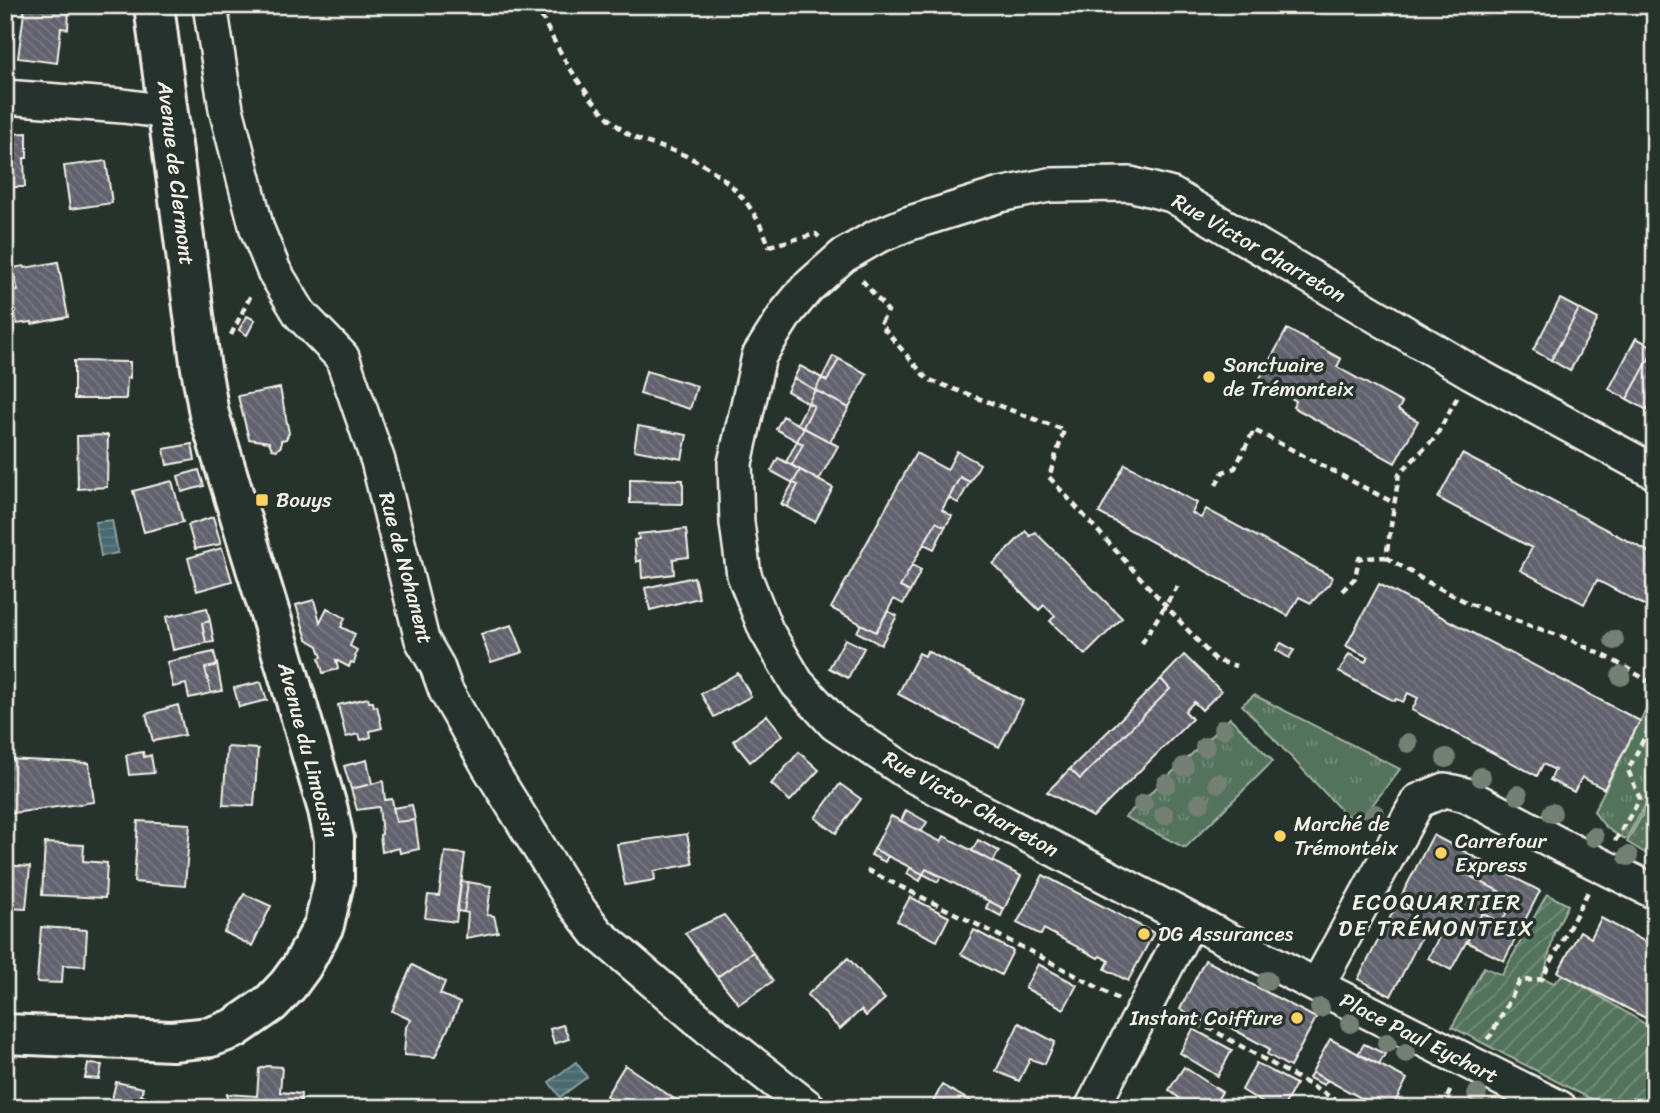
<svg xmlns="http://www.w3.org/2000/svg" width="1660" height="1113" viewBox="0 0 1660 1113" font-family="Sriracha,sans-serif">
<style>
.grass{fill:url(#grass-tufts);stroke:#a4b2a2;stroke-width:2}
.park{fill:url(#park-dots);stroke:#a4b2a2;stroke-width:2}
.garden{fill:url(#garden-furrows);stroke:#a4b2a2;stroke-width:2}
.water{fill:url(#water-rules);stroke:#8d9f9f;stroke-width:2}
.building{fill:url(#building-back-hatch);stroke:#f4f1e8;stroke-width:2}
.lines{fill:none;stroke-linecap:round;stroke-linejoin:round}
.street-casing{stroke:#f4f1e8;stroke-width:38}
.secondary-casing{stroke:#f4f1e8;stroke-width:44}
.path{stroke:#f4f1e8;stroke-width:4.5;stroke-dasharray:7 5;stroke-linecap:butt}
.street{stroke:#26332d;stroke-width:33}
.secondary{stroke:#26332d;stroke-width:38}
.tree{fill:#748075}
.poi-dot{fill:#ffd166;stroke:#26332d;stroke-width:2.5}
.labels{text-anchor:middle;stroke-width:7;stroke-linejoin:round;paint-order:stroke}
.street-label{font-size:21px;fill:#f4f1e8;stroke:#26332d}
.poi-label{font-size:21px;fill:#f4f1e8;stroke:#26332d;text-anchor:start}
.neighbourhood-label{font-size:23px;letter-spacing:2px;fill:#f4f1e8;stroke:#26332d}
</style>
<defs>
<pattern id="grass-tufts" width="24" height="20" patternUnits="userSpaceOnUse" patternTransform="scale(1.75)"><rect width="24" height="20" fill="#53735d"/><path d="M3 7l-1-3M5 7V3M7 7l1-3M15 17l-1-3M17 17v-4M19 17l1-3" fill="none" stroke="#758e7c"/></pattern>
<pattern id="park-dots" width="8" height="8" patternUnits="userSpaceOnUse" patternTransform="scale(1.75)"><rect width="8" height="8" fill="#53735d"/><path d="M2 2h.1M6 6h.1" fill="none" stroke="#758e7c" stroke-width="1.8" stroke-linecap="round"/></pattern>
<pattern id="garden-furrows" width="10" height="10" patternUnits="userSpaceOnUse" patternTransform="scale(1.75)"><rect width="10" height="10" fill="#53735d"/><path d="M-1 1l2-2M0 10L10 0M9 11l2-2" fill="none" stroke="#758e7c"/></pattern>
<pattern id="water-rules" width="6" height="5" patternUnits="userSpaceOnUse" patternTransform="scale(1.75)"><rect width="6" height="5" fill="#48696f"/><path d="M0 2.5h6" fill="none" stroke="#637f84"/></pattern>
<pattern id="building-back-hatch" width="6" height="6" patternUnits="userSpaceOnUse" patternTransform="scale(1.75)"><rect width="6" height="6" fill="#62626e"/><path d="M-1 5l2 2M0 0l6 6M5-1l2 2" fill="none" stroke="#797983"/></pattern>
</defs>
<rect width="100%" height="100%" fill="#26332d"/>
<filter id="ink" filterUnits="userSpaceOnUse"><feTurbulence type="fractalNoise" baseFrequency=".0143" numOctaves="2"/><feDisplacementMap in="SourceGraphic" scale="14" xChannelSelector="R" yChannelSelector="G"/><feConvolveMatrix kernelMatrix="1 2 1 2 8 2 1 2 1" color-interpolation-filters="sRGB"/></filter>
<g filter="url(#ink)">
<path class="grass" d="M1655,692V788L1626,839C1611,833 1602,825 1594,811Z
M1254,695L1400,769L1356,826L1242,705Z
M1230,718L1273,761L1185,848L1125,817Z"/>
<path class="park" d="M1655,792V859L1627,842Z"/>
<path class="garden" d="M1547,894L1568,905L1554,933L1546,968L1541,977L1554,983L1563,974L1655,1030V1076L1638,1108H1608L1452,1027L1484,967L1502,975Z"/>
<path class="water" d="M112,520L118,553L101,556L95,522Z
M576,1062L587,1077L560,1097L549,1082Z"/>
<path class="building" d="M25,5L69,9L68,29L61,28L57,63L18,58Z
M27,133V158H24L25,187H5V134Z
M106,161L112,203L70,209L64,166Z
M58,262L68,317L32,324V322L17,324L11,292L18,291L13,268L24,266L25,268Z
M1560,299L1579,309L1551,360L1533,350Z
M1579,309L1598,319L1570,371L1551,360Z
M247,316L255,320L247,335L239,330Z
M1287,329L1341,359L1337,367L1402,403L1398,410L1418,421L1395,463L1293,407L1296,401L1259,380Z
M1636,338L1655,348L1627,399L1609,389Z
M1655,348V395L1647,410L1627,399Z
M833,356L839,359L827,381L822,378Z
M839,359L867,374L849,408L815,390L822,378L827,381Z
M74,361L130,362V378H127L126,399H74Z
M800,366L822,378L815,390L794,378Z
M646,371L697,386L690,409L640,394Z
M794,378L815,390L808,403L787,391Z
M280,388L289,433L286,439L281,440V446L277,450L272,449L269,442L249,439L238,396Z
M815,390L849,408L830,442L803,427L814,406L808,403Z
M808,403L814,406L803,427L797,424Z
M783,416L804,428L797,441L776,429Z
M638,426L687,435L682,459L634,450Z
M804,428L838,446L819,480L792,465L803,444L797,441Z
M108,435L107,487L78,489L77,436Z
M797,441L803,444L792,465L786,462Z
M192,444L195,460L167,465L164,449Z
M957,451L980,464L970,482L960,477L942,510L952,516L945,527L936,522L900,587L910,592L903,604L894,599L876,632L831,608L916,453L947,470Z
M1462,454L1655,555V611L1597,580L1584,604L1520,570L1532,548L1438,498Z
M778,458L800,470L793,483L771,471Z
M1125,464L1197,503L1192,513L1201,518L1206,509L1332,577L1330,583L1311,603L1299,597L1288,616L1099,513Z
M199,470L204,486L182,492L178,476Z
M800,470L833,488L815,522L787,507L798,485L793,483Z
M960,477L970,482L958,503L949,498Z
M630,479L683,480V504L630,503Z
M172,481L183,522L144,532L133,491Z
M793,483L798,485L787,507L781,504Z
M213,517L221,544L195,549L188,525Z
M936,522L945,527L934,549L924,544Z
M686,529L689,557L673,559L674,574L642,578L641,560L636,562L634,540L639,539L638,534Z
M1026,531L1030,536L1035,532L1122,618L1085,655L1050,621L1055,616L1044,605L1039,610L993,564Z
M222,548L232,581L197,591L188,558Z
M912,565L921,570L910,592L900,587Z
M694,577L699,598L650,610L645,588Z
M1379,584L1640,721L1604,789L1582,777L1574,792L1550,780L1555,770L1543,764L1537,776L1412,710L1418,698L1408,693L1403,702L1396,699L1394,701L1339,672L1349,654L1365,662L1368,657L1346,646Z
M314,600L320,622L327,608L345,618L341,627L355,634L350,646L357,650L355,656L356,657L354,663L351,662L349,667L336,660L338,669L323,673L319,658L322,657L318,646L307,639L296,605Z
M207,608L210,621L202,623L206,643L173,650L166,617Z
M888,611L897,616L881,645L857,632L861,624L876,632Z
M210,621L214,642L206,643L202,623Z
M512,625L523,652L491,662L481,634Z
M845,639L864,648L848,678L829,668Z
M1281,643L1294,650L1289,658L1276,650Z
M927,651L1023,701L999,747L898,694L919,653L925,656Z
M214,652L217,664L215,666L205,668L211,693L189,698L186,684L173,687L167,662Z
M1184,655L1221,691L1202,710L1194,702L1185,711L1192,719L1093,817L1047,792L1070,769L1080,779L1170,689L1161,679Z
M217,664L222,691L211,693L205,668L215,666Z
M738,673L751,696L714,717L701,694Z
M1161,679L1170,689L1080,779L1070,769Z
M261,682L267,700L239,707L234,688Z
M368,698L369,702H373L374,707L377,706L382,728L370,731L371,737L361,740L359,734L346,737L338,705Z
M178,705L185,735L153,741L146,714Z
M767,715L783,735L750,762L733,741Z
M227,747L258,749L254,806L223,805Z
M143,752L144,757L151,755L154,773L129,775L126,755Z
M799,752L819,770L790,801L771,784Z
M5,759L89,763L94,802L5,814Z
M367,760L372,784L351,789L344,766Z
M383,781L385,800L392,799L396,822L415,820L419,849L400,853L399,848L382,852L380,835L382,834L379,807L357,810L351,789Z
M840,784L861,799L836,833L815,818Z
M412,805L415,820L396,822L393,808Z
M906,810L927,822L921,832L901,821Z
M891,816L941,842L944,836L1021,876L1004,909L926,869L923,874L874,849Z
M138,821L190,824L185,886L134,882Z
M687,834L693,864L654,871L655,880L625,885L617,844Z
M1433,835L1469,854L1460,871L1514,899L1501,923L1482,913L1451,970L1428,958L1438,939L1424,932L1391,996L1358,979Z
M978,840L999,851L993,862L972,851Z
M45,843L84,845L83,861L107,863L105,898L42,895Z
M874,849L888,856L885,862L871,855Z
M445,852L465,854L456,922L425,918L428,895L439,896Z
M1469,854L1540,891L1504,961L1467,942L1482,913L1501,923L1514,899L1460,871Z
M5,865L30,867L26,909L5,908Z
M910,868L923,874L920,881L907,873Z
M926,869L941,876L938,882L923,874Z
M1043,875L1154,933L1128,981L1105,969L1109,961L1100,956L1098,958L1044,929L1041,935L1017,923Z
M461,881L468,882L464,912L457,911Z
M468,882L491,886L487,915L494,916L498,932L466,938L468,913L464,912Z
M244,894L271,906L252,946L224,932Z
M910,897L949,917L937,941L897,921Z
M989,901L1004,909L1001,916L986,908Z
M724,915L753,952L717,977L685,933Z
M1601,918L1655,947V1023L1558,972L1580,931L1591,938Z
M41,927L87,930L85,966L63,965L62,983L37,982Z
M974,930L1013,951L1001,975L961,954Z
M753,952L773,981L739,1004L717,977Z
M848,958L885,999L866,1016L861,1010L840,1029L807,995Z
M1205,960L1316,1018L1290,1067L1267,1054L1270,1049L1216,1020L1217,1017L1208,1012L1203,1021L1180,1009Z
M1038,964L1077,985L1064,1009L1025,988Z
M412,965L445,982L440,994L460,1003L435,1057L404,1055L406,1027L411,1020L392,1011Z
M1019,1023L1055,1042L1045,1064L1030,1059L1019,1081L996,1071Z
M563,1025L569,1039L554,1044L550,1029Z
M1193,1029L1232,1050L1218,1076L1180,1053Z
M1330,1039L1407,1079L1392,1108H1380L1312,1072Z
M1364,1044L1385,1054L1379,1065L1358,1054Z
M1256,1063L1296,1084L1283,1108H1271L1242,1090Z
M88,1064L102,1065L99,1079L85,1078Z
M625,1065L686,1107V1108H624L606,1096Z
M267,1066L282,1067L280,1092L301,1094L300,1108H226L227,1094L257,1096L259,1069Z
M1184,1067L1222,1092L1212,1108H1173L1179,1098L1169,1090Z
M1312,1072L1327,1080L1324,1085L1309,1078Z
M116,1082L143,1088L141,1095L158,1099L156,1108H110Z
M942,1085L981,1107V1108H930Z
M392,1102V1108H352V1106Z
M23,1103L35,1105V1108H21Z"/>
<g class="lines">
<g class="street-casing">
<path id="street" d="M210,5L226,109L257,229L274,271L300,314L342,357L378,461L422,640L437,666L446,691L489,767L573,902L597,933L719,1037L809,1108
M5,97L123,106L168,112
M1317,986L1418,801L1445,790L1466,795L1564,847L1655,892
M1092,1108L1190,921
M1560,1108L1317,986L910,774L835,724L797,683L766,630L744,575L737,523L735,463L759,356L787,312L807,288L843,256L876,237L907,224L1000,195L1049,185L1130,184L1172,195L1471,372L1655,472"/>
</g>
<g class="secondary-casing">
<path id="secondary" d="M5,1034L172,1041L211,1037L235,1028L271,1003L288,985L302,966L324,925L334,882V839L328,810L287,670L209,414L200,362L154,5"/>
</g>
<path class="path" d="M536,5C556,47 584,99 620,128C637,143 659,145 679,153C722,170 754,201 769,246L816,234L819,237
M862,280L888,311L880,324L927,379L1064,430L1049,477L1215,660L1236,666
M231,335L252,293
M1216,485L1223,472L1235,468L1254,430L1394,503
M1386,557L1422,579L1470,604L1571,640L1611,659L1655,685
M1342,591L1355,578L1359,558L1386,557L1399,474L1435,438L1458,396
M1142,643L1180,582
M1615,841L1640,799L1628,770L1655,717
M867,870C951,912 1036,952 1118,999
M1173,1017L1211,1029L1350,1108
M1487,1039L1491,1035L1520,981L1542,979L1588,892
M1442,1108L1452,1087"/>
<use href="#street" class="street"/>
<use href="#secondary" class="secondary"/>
</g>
<g class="tree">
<circle cx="1614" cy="640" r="10"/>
<circle cx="1621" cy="676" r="10"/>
<circle cx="1223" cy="729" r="10"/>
<circle cx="1408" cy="743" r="10"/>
<circle cx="1205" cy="747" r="10"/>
<circle cx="1446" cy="758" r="10"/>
<circle cx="1184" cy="767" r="10"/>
<circle cx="1481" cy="777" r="10"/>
<circle cx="1218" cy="783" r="10"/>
<circle cx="1166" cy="784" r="10"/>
<circle cx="1518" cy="795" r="10"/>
<circle cx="1200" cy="803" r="10"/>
<circle cx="1143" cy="804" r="10"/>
<circle cx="1552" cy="813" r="10"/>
<circle cx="1375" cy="814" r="10"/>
<circle cx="1164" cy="815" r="10"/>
<circle cx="1594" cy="837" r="10"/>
<circle cx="1628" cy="856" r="10"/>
<circle cx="1267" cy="981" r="10"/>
<circle cx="1320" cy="1008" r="10"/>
<circle cx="1350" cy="1023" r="10"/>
<circle cx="1387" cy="1043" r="10"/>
<circle cx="1406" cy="1053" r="10"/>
<circle cx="1477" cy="1094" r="10"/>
</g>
</g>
<g class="poi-dot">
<circle cx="1209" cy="377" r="7"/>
<rect x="255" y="493" width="14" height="14" rx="3.5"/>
<circle cx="1280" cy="836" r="7"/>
<circle cx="1441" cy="853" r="7"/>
<circle cx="1144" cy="934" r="7"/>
<circle cx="1297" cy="1018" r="7"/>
</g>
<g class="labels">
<g class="street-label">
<text transform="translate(176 173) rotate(83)" y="7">Avenue de Clermont</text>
<text transform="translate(1259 248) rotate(30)" y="7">Rue Victor Charreton</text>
<text transform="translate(406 568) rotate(75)" y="7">Rue de Nohanent</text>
<text transform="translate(308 750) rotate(75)" y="7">Avenue du Limousin</text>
<text transform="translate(971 804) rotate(29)" y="7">Rue Victor Charreton</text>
<text transform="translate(1419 1038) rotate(27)" y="7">Place Paul Eychart</text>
</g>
<g class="poi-label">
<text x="1223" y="372">Sanctuaire<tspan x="1223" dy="24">de Trémonteix</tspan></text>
<text x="276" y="507">Bouys</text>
<text x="1294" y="831">Marché de<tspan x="1294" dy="24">Trémonteix</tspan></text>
<text x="1455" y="848">Carrefour<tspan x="1455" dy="24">Express</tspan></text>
<text x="1158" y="941">DG Assurances</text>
<text x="1283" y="1025" text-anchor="end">Instant Coiffure</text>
</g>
<g class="neighbourhood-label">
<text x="1437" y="910">ECOQUARTIER<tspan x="1437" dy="26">DE TRÉMONTEIX</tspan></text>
</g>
</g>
<rect width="1660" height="1113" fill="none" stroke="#26332d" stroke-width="28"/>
<rect x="14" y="14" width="1632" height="1085" fill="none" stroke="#f4f1e8" stroke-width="2.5" filter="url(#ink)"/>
</svg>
